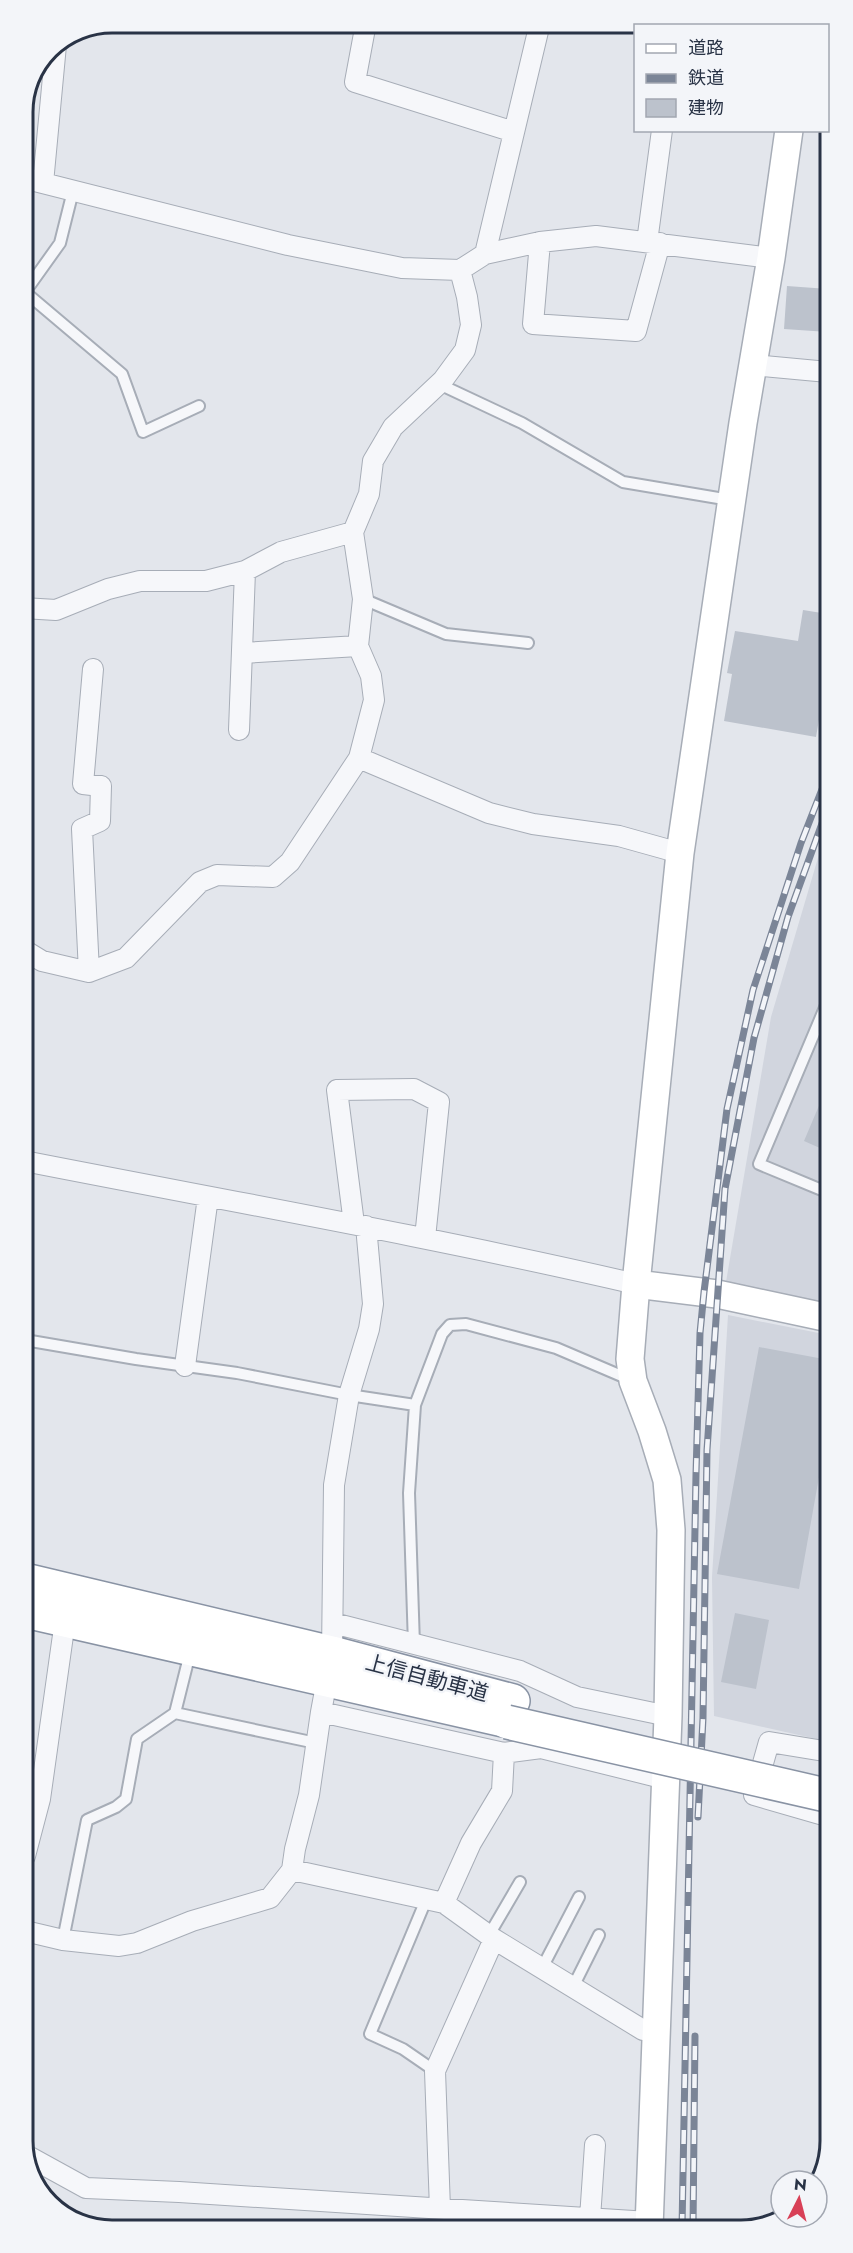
<svg xmlns="http://www.w3.org/2000/svg" width="853" height="2253" viewBox="0 0 853 2253" font-family="Jost,'Noto Sans JP',sans-serif">
<style>
.built{fill:#d1d5de}
.building{fill:#bcc2cc}
.lines{fill:none;stroke-linecap:round;stroke-linejoin:round}
.lane-casing{stroke:#a7adb7;stroke-width:14}
.street-casing{stroke:#a7adb7;stroke-width:22}
.secondary-casing{stroke:#a7adb7;stroke-width:30}
.highway-casing{stroke:#8993a4;stroke-width:36}
.lane{stroke:#f6f7fa;stroke-width:10}
.street{stroke:#f6f7fa;stroke-width:20}
.secondary{stroke:#fff;stroke-width:27}
.highway{stroke:#fff;stroke-width:33}
.rail-casing{stroke:#7b8597;stroke-width:7}
.rail{stroke:#f3f5f9;stroke-width:4.5;stroke-dasharray:14;stroke-linecap:butt}
.highway-bridge-casing{stroke:#8993a4;stroke-width:36;stroke-linecap:butt}
.highway-bridge{stroke:#fff;stroke-width:33}
.labels{text-anchor:middle;stroke-width:5;stroke-linejoin:round;paint-order:stroke}
.street-label{font-size:21px;fill:#293346;stroke:#f3f5f9}
.rim{fill:none;stroke:#293346;stroke-width:3}
</style>
<rect width="100%" height="100%" fill="#e3e6ec"/>
<path class="built" d="M828,824L829,1309L798,1304L726,1282L771,1017Z
M728,1315L829,1335L830,1742L714,1716L712,1577Z"/>
<path class="building" d="M787,286L828,289V332L784,329Z
M803,610L828,614V667L816,737L724,721L732,674L727,673L735,631L798,641Z
M829,1082V1152L804,1141Z
M759,1347L829,1360V1421L799,1589L717,1574Z
M735,1613L769,1620L756,1689L721,1682Z"/>
<g class="lines">
<g class="lane-casing">
<path id="lane" d="M73,191L60,243L25,292L122,374L143,432L199,406
M439,384L522,423L623,482L730,500
M363,599L446,634L528,643
M829,998L759,1164L829,1193
M24,1338L25,1340L136,1359L237,1373L349,1395L415,1405
M414,1645L409,1493L415,1405L442,1334L450,1325L466,1324L556,1348L631,1380
M190,1653L175,1713L316,1743
M426,1900L370,2034L403,2049L435,2071
M489,1935L520,1882
M63,1940L87,1820L116,1807L126,1799L137,1739L175,1713
M542,1968L579,1897
M573,1987L599,1935"/>
</g>
<g class="street-casing">
<path id="street" d="M366,23L355,82L514,132
M676,26V23
M23,178L288,245L402,268L460,270L485,254L540,242L596,236L771,258
M43,183L56,45
M540,242L533,324L636,331L660,243
M647,242L662,130
M485,254L540,23
M753,365L828,372
M23,608L56,610L108,589L140,581H206L245,571L281,552L353,532
M242,653L358,646
M239,730L245,571
M359,758L489,813L533,824L619,836L680,853
M24,950L42,961L89,972L126,958L200,882L217,875L273,877L290,862L359,758L374,700L371,676L358,646L363,599L353,532L369,494L373,461L393,427L443,380L465,350L471,325L467,297L460,270
M89,972L82,829L100,821L101,786L83,784L93,669
M24,1161C228,1201 433,1237 636,1284
M354,1224L337,1090L414,1089L439,1102L425,1238
M366,1226L373,1304L369,1329L349,1395L334,1485L332,1653L321,1712L504,1753L541,1748L666,1779
M185,1366L208,1197
M333,1623L520,1671L577,1697L668,1716
M830,1752L769,1742L754,1795L830,1817
M25,1856L40,1799L65,1621
M292,1870L444,1903
M25,1931L63,1940L119,1946L137,1943L192,1921L270,1898L292,1870L295,1849L309,1795L321,1712
M494,1939L643,2030
M26,2155L86,2188L179,2192L649,2222
M590,2218L595,2145
M438,2229L440,2209L435,2071L494,1939L444,1903L471,1843L502,1791L504,1753"/>
</g>
<g class="secondary-casing">
<path id="secondary" d="M789,130L771,258L743,423L680,853L636,1284L717,1294L829,1318
M636,1284L630,1359L633,1381L652,1431L667,1480L671,1530L668,1716L649,2228"/>
</g>
<g class="highway-casing">
<path id="highway" d="M25,1580L332,1653L513,1701
M25,1611L503,1720"/>
</g>
<use href="#lane" class="lane"/>
<use href="#street" class="street"/>
<use href="#secondary" class="secondary"/>
<use href="#highway" class="highway"/>
<g class="rail-casing">
<path id="rail" d="M698,1817L703,1718L707,1450L725,1189L754,1038L788,917L828,807
M682,2228L696,1474L700,1333L704,1292L727,1109L753,990L801,843L828,774
M693,2228L695,2036"/>
</g>
<use href="#rail" class="rail"/>
<g class="highway-bridge-casing">
<path id="highway-bridge" d="M507,1722L830,1796"/>
</g>
<use href="#highway-bridge" class="highway-bridge"/>
</g>
<g class="labels">
<g class="street-label">
<text transform="translate(427 1678) rotate(15)" y="7">上信自動車道</text>
</g>
</g>
<path d="M0 0H853V2253H0ZM112 33H741A79 79 0 0 1 820 112V2141A79 79 0 0 1 741 2220H112A79 79 0 0 1 33 2141V112A79 79 0 0 1 112 33Z" fill="#f3f5f9" fill-rule="evenodd"/>
<path class="rim" d="M112 33H741A79 79 0 0 1 820 112V2141A79 79 0 0 1 741 2220H112A79 79 0 0 1 33 2141V112A79 79 0 0 1 112 33Z"/>
<rect x="634" y="24" width="195" height="108" fill="#f3f5f9" stroke="#a2a7b1" stroke-width="1.5"/>
<rect x="646" y="44" width="30" height="9" fill="#ffffff" stroke="#a2a7b1" stroke-width="1.5"/>
<text x="688" y="54" font-size="18" fill="#293346">道路</text>
<rect x="646" y="74" width="30" height="9" fill="#7b8597" stroke="#a2a7b1" stroke-width="1.5"/>
<text x="688" y="84" font-size="18" fill="#293346">鉄道</text>
<rect x="646" y="99" width="30" height="18" fill="#bcc2cc" stroke="#a2a7b1" stroke-width="1.5"/>
<text x="688" y="114" font-size="18" fill="#293346">建物</text>
<g transform="translate(799 2199) rotate(6)"><circle r="28" fill="#f3f5f9" stroke="#a2a7b1" stroke-width="1.5"/>
<path d="M0-4.5L10 22L0 15L-10 22Z" fill="#d84057"/>
<text y="-9" font-size="16" font-weight="bold" text-anchor="middle" fill="#293346">N</text>
</g>
</svg>
